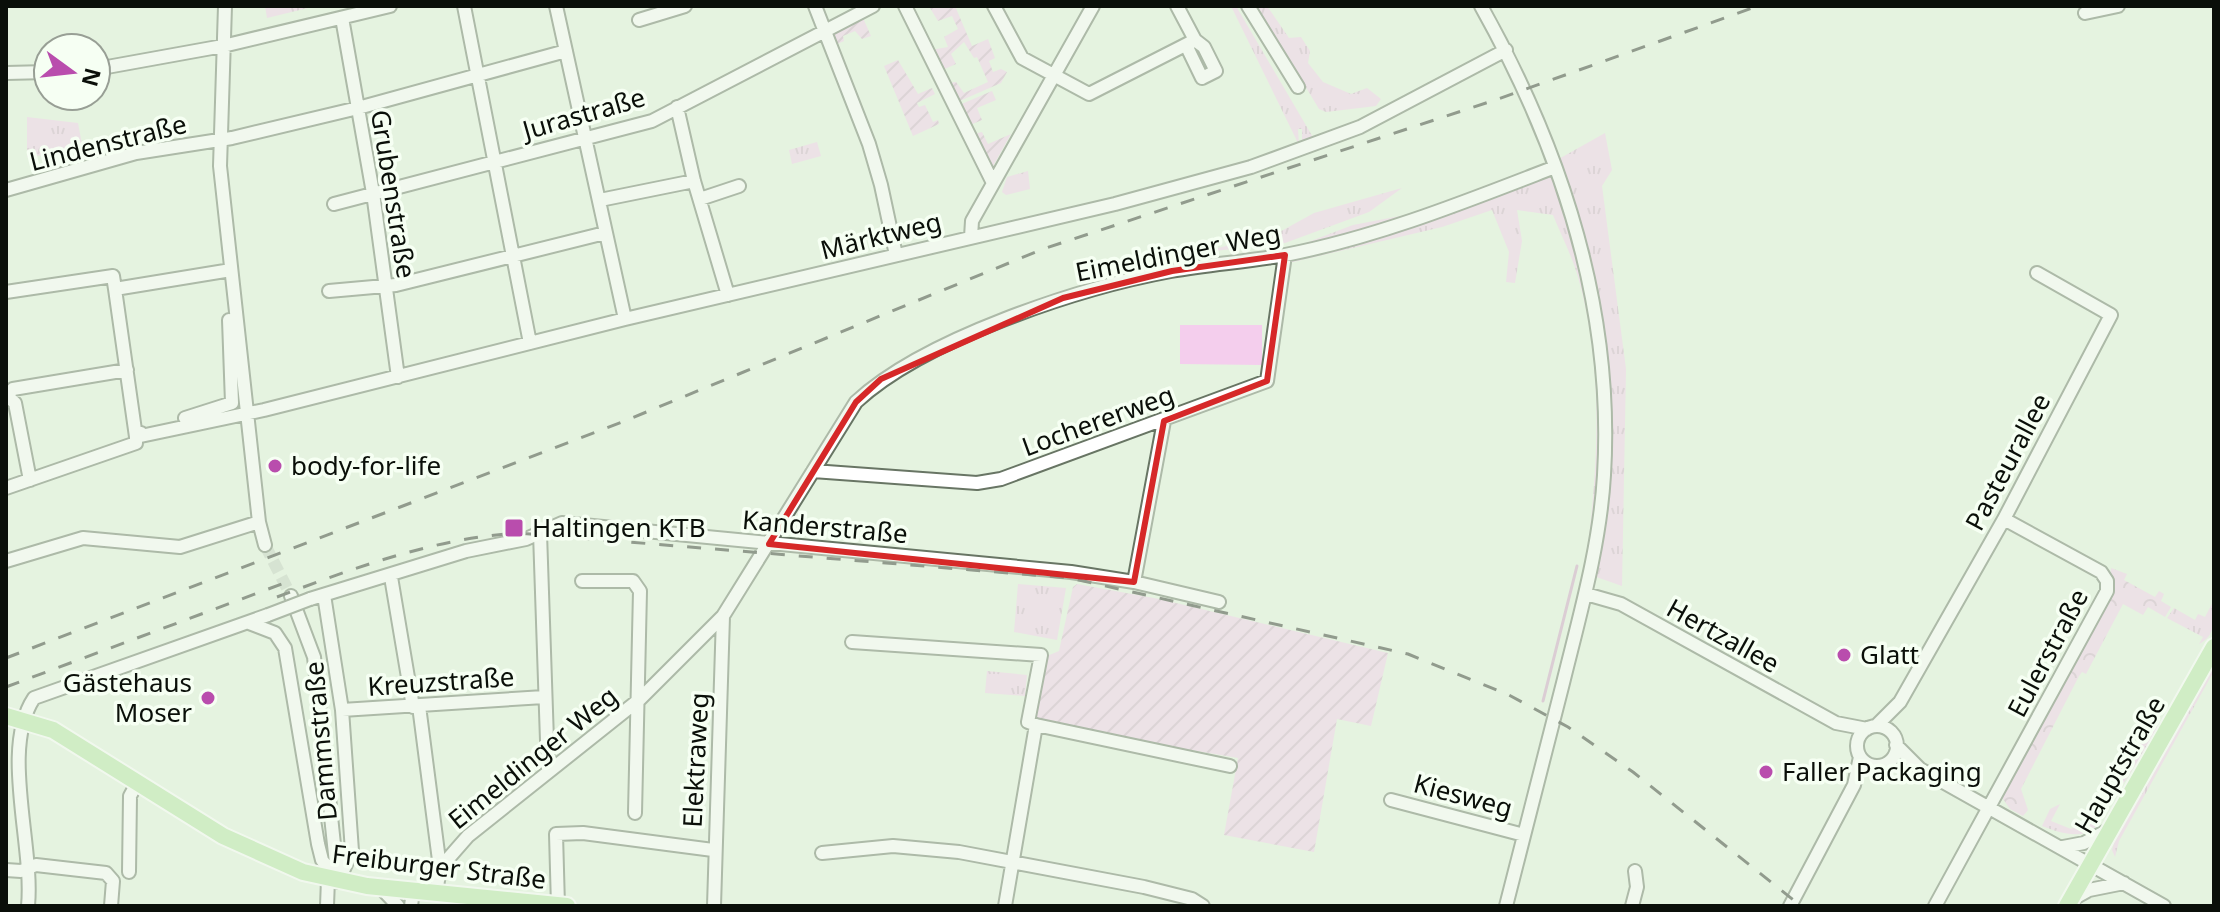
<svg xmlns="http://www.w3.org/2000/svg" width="2220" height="912" viewBox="0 0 2220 912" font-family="'Noto Sans',sans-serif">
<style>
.grass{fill:url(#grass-tufts)}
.forest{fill:url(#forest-crowns)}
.garden{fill:url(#garden-furrows)}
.pitch{fill:#f4ceed}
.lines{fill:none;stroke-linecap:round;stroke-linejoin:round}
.stream{stroke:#ce9fc6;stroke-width:3}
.minor-tunnel{stroke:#c4d1c0;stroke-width:12;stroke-dasharray:12 6;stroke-linecap:butt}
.minor-casing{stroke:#687564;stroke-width:16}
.major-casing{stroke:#fff;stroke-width:20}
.minor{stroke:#fff;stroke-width:12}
.major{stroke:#b6e6a5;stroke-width:16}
.rail{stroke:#2b3129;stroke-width:3;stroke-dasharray:14 14;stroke-linecap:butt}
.minor-bridge-casing{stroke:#687564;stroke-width:16;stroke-linecap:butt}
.minor-bridge{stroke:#fff;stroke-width:12}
.marked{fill:none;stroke:#d62828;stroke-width:6;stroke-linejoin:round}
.poi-dot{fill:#b94dad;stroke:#f6fff3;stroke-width:3}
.labels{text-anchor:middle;stroke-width:7;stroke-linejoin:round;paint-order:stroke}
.street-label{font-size:26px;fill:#0a0f09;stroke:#f6fff3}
.poi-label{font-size:26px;fill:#0a0f09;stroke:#f6fff3;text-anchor:start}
</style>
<defs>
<pattern id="grass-tufts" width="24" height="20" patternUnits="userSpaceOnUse" patternTransform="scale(2)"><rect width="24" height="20" fill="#f4ceed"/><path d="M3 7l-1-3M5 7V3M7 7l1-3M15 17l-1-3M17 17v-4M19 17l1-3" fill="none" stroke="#d0b0ca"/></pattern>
<pattern id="forest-crowns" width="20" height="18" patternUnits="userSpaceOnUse" patternTransform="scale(2)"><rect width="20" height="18" fill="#f4ceed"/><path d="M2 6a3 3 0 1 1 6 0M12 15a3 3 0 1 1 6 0" fill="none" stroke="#d0b0ca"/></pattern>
<pattern id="garden-furrows" width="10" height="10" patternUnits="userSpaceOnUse" patternTransform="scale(2)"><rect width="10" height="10" fill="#f4ceed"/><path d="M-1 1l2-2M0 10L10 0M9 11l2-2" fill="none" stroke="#d0b0ca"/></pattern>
</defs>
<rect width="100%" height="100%" fill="#e5f3e0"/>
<path class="grass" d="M265,6H316L267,18Z
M1231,6H1236L1314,139L1302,146V129H1298L1299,145Z
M1257,6H1267L1289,38L1301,37L1310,51L1308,63L1323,82L1351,94L1367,88L1381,99L1376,106L1326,112L1319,109Z
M27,117L78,123L83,150L27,157Z
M1605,133L1612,170L1602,186L1626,369L1622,586L1585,573C1597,475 1606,374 1578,277C1572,256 1561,235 1553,215L1517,210L1522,241L1515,283L1506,282L1509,252L1492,210L1442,227L1289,263L1290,249L1353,225L1437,209L1502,191Z
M817,142L821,156L792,164L789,150Z
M1028,171L1030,189L1006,195L1002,192L1007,177Z
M1402,188L1369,212L1285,243L1197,253L1276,234L1314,213Z
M1018,584L1066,588L1057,640L1014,632Z
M2214,600C2214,618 2217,635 2199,644L2203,637L2167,618L2174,608L2195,620L2198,614L2205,617Z
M2214,665V671L2119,841L2115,857L2112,850L2115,839Z
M987,671L1027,675L1025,696L985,693Z
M2154,720L2158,730L2094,829C2080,839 2059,833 2042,826L2050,809L2060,804L2051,821L2071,829L2080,823L2090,824L2142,741L2146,742Z"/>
<path class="forest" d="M2111,568L2127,574L2124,580L2155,597L2159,591L2164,594L2161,601L2171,607L2165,617L2148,607L2143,615L2123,604L2086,674L2082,672L2079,676L2021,789L2028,810L2023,816L2010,809L2001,796L2107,603Z"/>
<path class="garden" d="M934,6H955L972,46L988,39L995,58L989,61L993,72L1001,69L1007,72L1001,83L955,103L948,83L956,82L964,93L988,82L977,57L974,58L964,42L951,54L956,64L940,71L931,50L948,47L944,37L958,29L952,16L938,21L930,8Z
M863,18L871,36L862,39L855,31L843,36L844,41L835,45L832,33Z
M898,60L918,94L932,88L935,94L917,103L919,107L925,105L933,122L938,120L939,124L913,136L884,66Z
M992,91L996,100L977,108L982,120L970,125L957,106Z
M982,132L988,144L1011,134L992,168L974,134Z
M1077,584L1159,599L1388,653L1371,726L1337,719L1314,852L1224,835L1238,758L1062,728L1034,719L1047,656L1059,651L1073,587Z"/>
<path class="pitch" d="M1180,325H1262V365L1180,364Z"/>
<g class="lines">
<path class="stream" d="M1543,701L1577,566"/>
<path class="minor-tunnel" d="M265,545L291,596"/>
<g class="minor-casing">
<path id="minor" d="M225,6L220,166L259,522L265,545
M464,6L530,343
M556,6L625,319
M815,6L869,144L881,185L896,255
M905,6L993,183
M994,6L1022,58L1089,94L1195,40L1177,6
M1248,6L1298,87
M1481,6C1561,149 1614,309 1604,475C1600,545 1580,614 1563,683C1544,757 1525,831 1506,906
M2085,13L2118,6
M342,18L373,193L398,377
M639,20L685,6
M1186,45L1202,78L1216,71L1204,47L1195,40
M96,69L223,46L390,6
M6,73L48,72
M677,107L694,181L728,295
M6,190L136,153L232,138L358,108L566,51
M700,199L739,186
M600,200L694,181
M334,204L652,121L873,6
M971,237L972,221L1093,6
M115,289L136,437L141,433
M329,291L396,285L605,233
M6,292L113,276L115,289L231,270
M6,395L15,403L30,480
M6,396L13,389L127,370
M185,418L232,403L229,320
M813,471L977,483L1001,479L1267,381L1285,255
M6,488L136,443V437L264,410L625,319L1115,204L1251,167L1360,127L1506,50
M540,533L548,770
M6,561L83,538L180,547L259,522
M391,577L413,707
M582,581H633L640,591L635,813
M1134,582L1164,421
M1586,594L1621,604L1836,723L1867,729
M324,595L342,710L352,851L338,882
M291,596L314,657L338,882
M310,599L466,551L526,539L562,523L1071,572L1134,582L1219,602
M249,623L275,633L285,648L318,844L322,860L336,879
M852,642L1041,655L1028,722L1036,725
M419,706L440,868
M342,710L544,697
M1036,725L1230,766
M1876,726L1900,702L2004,519L2111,315L2037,273
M1857 746a20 20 0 1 1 40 0a20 20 0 1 1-40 0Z
M1896,745L1920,769L2164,906
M1391,800L1524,835
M2063,847L2084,843L2112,828
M822,853L893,846L959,852L1144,887L1192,899L1203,906
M6,870L21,871L36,865L106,873L113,881L111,906
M129,872L130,796L136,785
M381,888L398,906
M436,893L440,868L468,836L640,699L723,616L856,402C924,339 1079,288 1171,271C1209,264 1247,262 1285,255C1378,237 1467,201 1555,167
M2071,900L2089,890L2124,883
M28,906C34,844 0,749 34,698L268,615
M327,906L328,879
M411,906L413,891
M558,906L556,834L583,833L713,850
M714,906L723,616
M1005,906L1036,725
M1632,906L1637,887L1635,871
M1790,906L1854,785L1860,757
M1935,906L2107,591V581L2101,572L2004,519"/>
</g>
<g class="major-casing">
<path id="major" d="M6,716L53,730L223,836L303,872L367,886L567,906
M2067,906L2214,647"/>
</g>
<use href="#minor" class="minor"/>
<use href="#major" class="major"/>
<path class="rail" d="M277,597C354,568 435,538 518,533L1070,578L1408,654L1509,695L1568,727L1633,772L1801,906
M6,658L622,422L1043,249L1498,99L1758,6
M6,687L287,582"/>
<g class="minor-bridge-casing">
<path id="minor-bridge" d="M268,615L310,599"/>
</g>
<use href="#minor-bridge" class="minor-bridge"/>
</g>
<path d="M0 0H2220V912H0ZM1285,255L1267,381L1164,421L1134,582L769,544L856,402L881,379L1063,298L1172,271Z" fill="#e5f3e0" fill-opacity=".55" fill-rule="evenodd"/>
<path class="marked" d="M1285,255L1267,381L1164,421L1134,582L769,544L856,402L881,379L1063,298L1172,271Z"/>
<g class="poi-dot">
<circle cx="275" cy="466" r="8"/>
<rect x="504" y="518" width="20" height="20" rx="4"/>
<circle cx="1844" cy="655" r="8"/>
<circle cx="208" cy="698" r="8"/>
<circle cx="1766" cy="772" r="8"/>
</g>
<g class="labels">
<g class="street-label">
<text transform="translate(584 114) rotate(-16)" y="9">Jurastraße</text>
<text transform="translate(108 143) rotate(-14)" y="9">Lindenstraße</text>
<text transform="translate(393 194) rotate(81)" y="9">Grubenstraße</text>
<text transform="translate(881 236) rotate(-14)" y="9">Märktweg</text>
<text transform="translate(1178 253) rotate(-11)" y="9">Eimeldinger Weg</text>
<text transform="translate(1098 421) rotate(-20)" y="9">Lochererweg</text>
<text transform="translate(2008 462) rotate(-62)" y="9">Pasteurallee</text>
<text transform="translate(825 527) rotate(5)" y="9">Kanderstraße</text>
<text transform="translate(1723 636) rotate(29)" y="9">Hertzallee</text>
<text transform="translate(2048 653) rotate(-62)" y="9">Eulerstraße</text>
<text transform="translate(441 682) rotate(-4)" y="9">Kreuzstraße</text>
<text transform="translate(321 741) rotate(-95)" y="9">Dammstraße</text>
<text transform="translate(533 758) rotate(-39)" y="9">Eimeldinger Weg</text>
<text transform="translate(696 760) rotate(-87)" y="9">Elektraweg</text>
<text transform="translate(2120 765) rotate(-60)" y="9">Hauptstraße</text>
<text transform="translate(1463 796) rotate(15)" y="9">Kiesweg</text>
<text transform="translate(439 867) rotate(7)" y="9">Freiburger Straße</text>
</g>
<g class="poi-label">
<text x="291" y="475">body-for-life</text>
<text x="532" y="537">Haltingen KTB</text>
<text x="1860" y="664">Glatt</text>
<text x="192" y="692" text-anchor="end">Gästehaus<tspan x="192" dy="30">Moser</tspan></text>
<text x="1782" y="781">Faller Packaging</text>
</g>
</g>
<rect width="2220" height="912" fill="none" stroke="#0a0f09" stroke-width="16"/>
<g transform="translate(72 72) rotate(105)"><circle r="38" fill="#f6fff3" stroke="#989f95" stroke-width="2"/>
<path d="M0-6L14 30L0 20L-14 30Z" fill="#b94dad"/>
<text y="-12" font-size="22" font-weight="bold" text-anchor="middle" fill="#0a0f09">N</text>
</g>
</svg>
